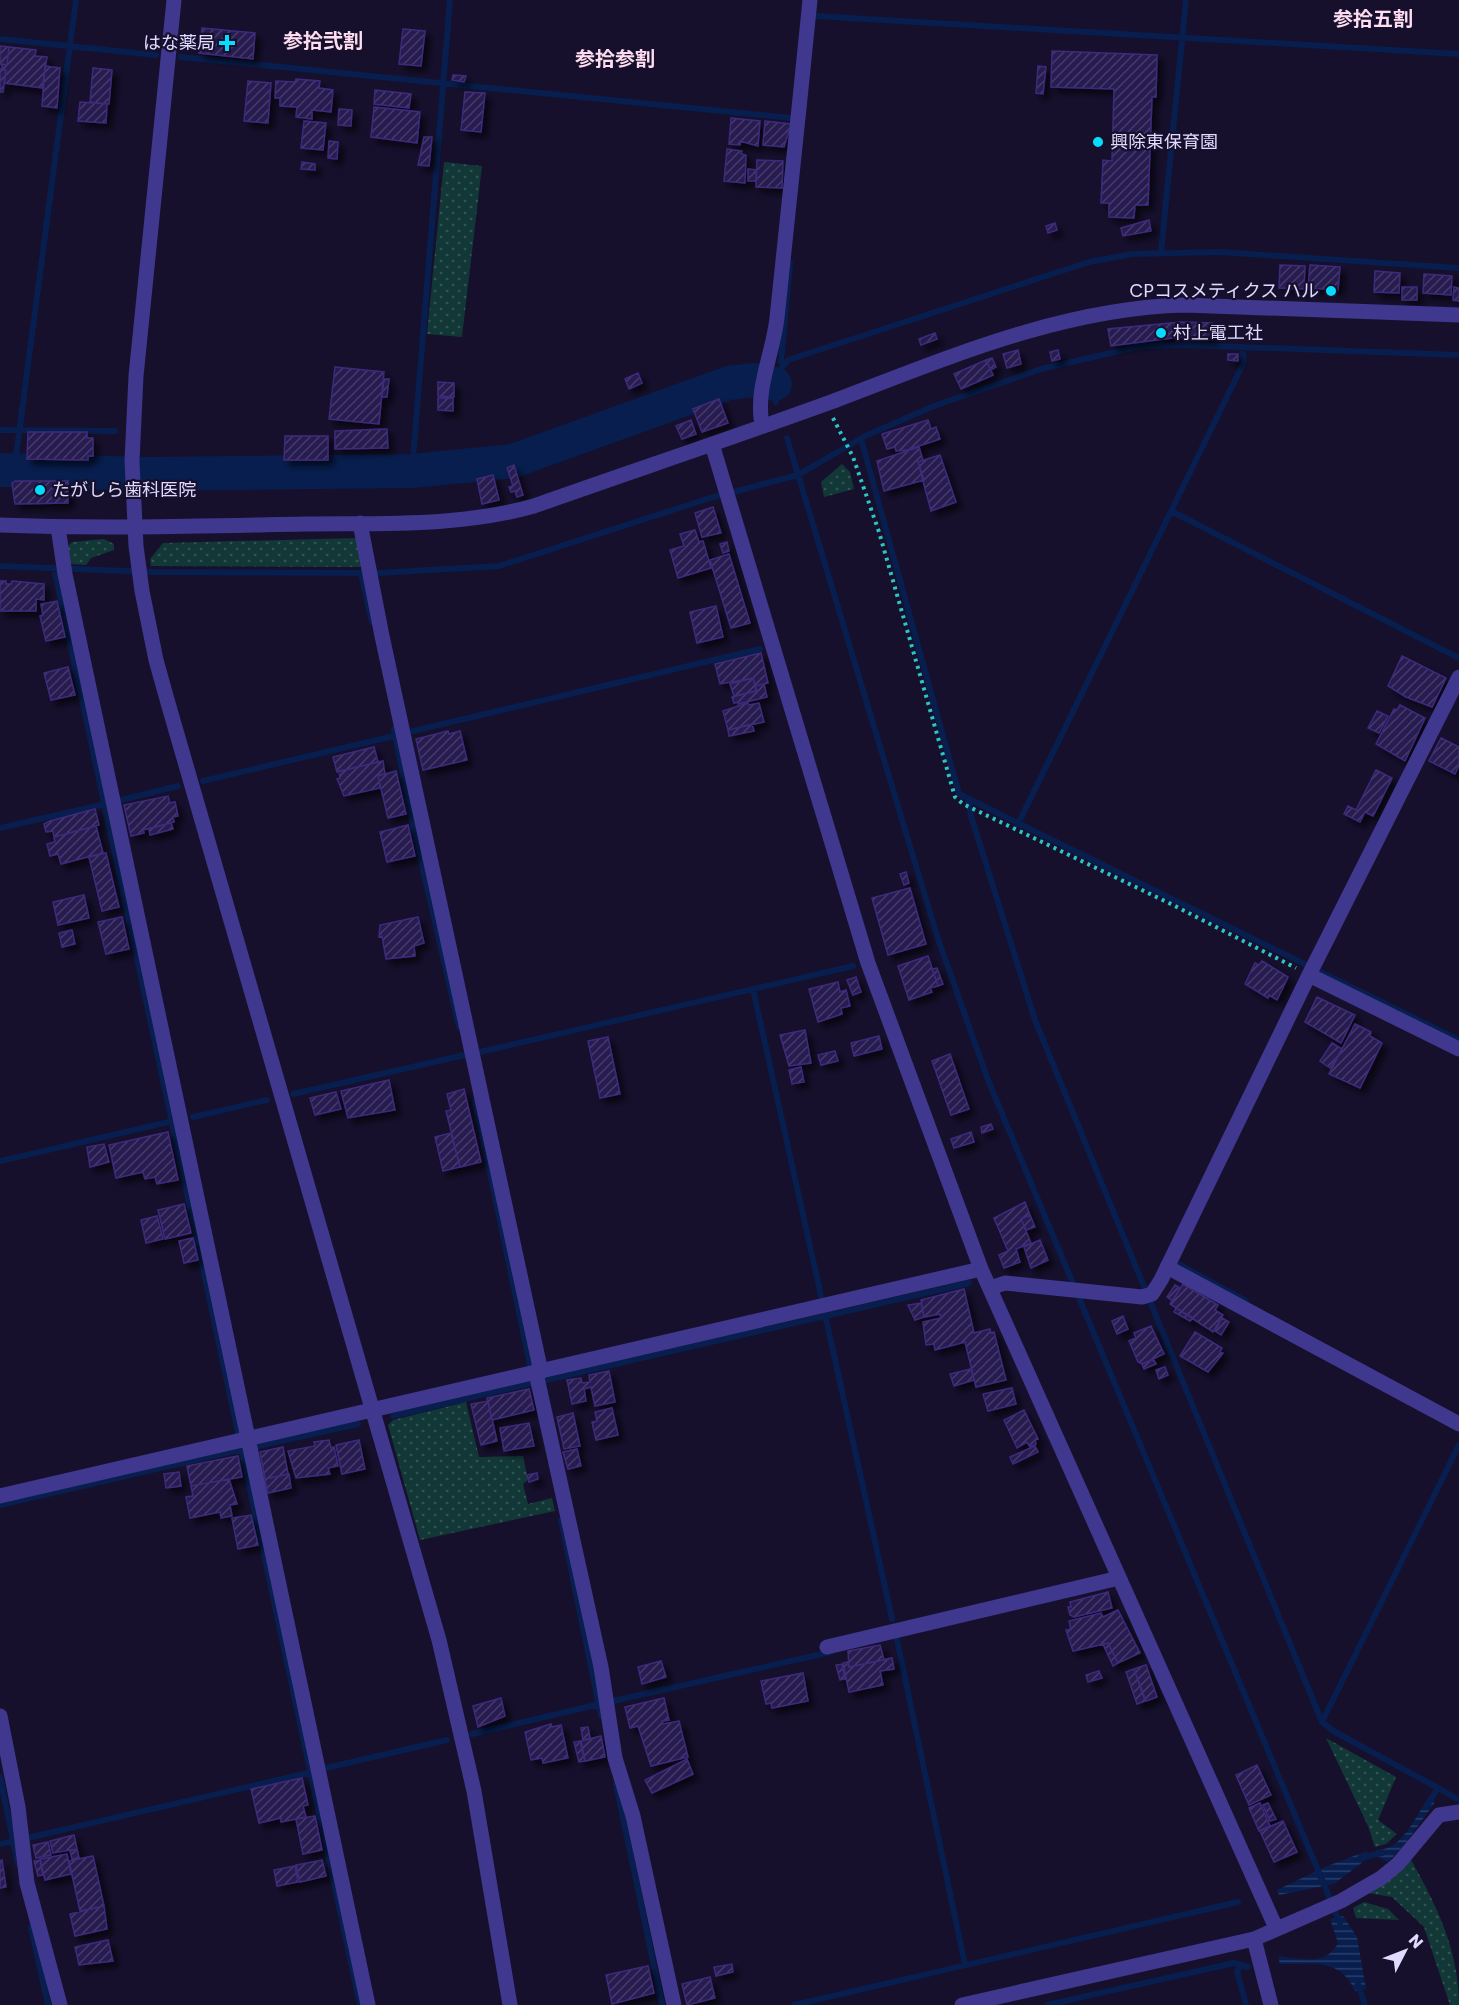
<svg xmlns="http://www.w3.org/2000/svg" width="1459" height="2005" viewBox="0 0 1459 2005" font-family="Poppins,'Noto Sans JP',sans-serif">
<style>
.grass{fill:url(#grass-dots)}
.water{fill:url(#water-rules)}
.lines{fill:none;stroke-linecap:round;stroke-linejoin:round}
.stream{stroke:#071e4e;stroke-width:6}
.river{stroke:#071e4e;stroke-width:34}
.building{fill:url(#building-hatch);stroke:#3e2b7c;stroke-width:1.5;filter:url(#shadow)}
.path{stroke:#29c6c3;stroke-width:4;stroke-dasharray:3 4.5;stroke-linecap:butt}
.minor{stroke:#3f388e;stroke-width:15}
.poi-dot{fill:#07dcff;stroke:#16102d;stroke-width:2}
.labels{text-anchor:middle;stroke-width:4.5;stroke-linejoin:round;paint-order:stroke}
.poi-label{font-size:18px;fill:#e1dbff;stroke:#16102d;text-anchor:start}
.neighbourhood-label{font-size:20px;font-weight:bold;fill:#ffddf1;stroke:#16102d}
</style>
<defs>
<pattern id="grass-dots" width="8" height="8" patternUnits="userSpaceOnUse" patternTransform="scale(1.5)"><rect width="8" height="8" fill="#123737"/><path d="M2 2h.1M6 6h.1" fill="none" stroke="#345355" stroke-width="1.8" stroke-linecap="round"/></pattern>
<pattern id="water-rules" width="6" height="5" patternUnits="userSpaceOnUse" patternTransform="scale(1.5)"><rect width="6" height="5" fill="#071e4e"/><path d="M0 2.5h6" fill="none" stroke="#2b3e69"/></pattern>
<pattern id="building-hatch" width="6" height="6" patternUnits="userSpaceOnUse" patternTransform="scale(1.5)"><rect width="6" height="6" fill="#271a4f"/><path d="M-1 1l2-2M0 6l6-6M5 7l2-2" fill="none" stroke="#463b69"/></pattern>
<filter id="shadow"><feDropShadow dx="5.5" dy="5.5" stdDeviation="3" flood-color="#0009"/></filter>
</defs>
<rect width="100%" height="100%" fill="#16102d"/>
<path class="grass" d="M444,162L482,166L462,337L427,334Z
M842,464L850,472L854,489L824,497L821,482Z
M358,538L364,567L151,566L150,559L163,543Z
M104,539L114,544V550L91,558L86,565L69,564L67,547L72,542Z
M466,1402L479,1457L523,1456L528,1480L523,1484L528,1504L552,1498L555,1511L420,1540L388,1425L393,1420Z
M1326,1738L1396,1777L1378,1820L1397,1834L1386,1844L1375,1847L1368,1826Z
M1411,1860C1437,1906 1459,1951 1459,2005H1450L1424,1927L1392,1897L1368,1893Z
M1364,1902L1388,1909L1399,1920L1356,1918L1353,1908Z"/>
<path class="water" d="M1428,1798L1435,1802L1405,1844L1388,1862L1376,1856V1850C1402,1851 1416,1816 1428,1798Z
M1367,1851L1368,1858L1334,1884L1279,1895L1277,1890L1325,1867Z
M1343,1916L1357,1937L1366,1989L1355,1991C1340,1957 1312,1965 1280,1964L1278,1956C1301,1958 1326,1967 1338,1943L1330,1919Z"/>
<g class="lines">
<path class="stream" d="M815,16L1459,54
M0,39L156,55
M181,57L791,118
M1161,252L1186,0
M783,366L781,361L790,263
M776,402C771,386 777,372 788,360L1089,262L1132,254L1220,252L1459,268
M0,430L115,431
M787,438L938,939L988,1080L1340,1923
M861,439L959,794L1459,1040
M14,471L76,0
M412,471L450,0
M1171,511L1459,658
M0,566L152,572L378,573L499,566L710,498L798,475L865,436L934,406L1041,369L1141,346L1185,345L1459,355
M54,568L238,1433
M361,573L372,622
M394,729L411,817L459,1027
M413,731L760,649
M203,781L398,735
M968,799L971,816L1035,1020L1322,1722L1335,1732L1438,1788
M121,800L178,786
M1018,824L1244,362L1242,347
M0,828L105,804
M753,989L821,1296
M480,1052L853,966
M293,1094L465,1055
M475,1101L530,1365
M193,1117L267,1100
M0,1161L173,1121
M1180,1265L1246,1301
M825,1314L892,1619
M546,1380L969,1283
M393,1416L528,1384
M258,1446L358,1424
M241,1447L360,2005
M0,1505L243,1449
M561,1520L601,1716
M896,1635L965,1965
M613,1701L831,1652
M1322,1722L1459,1445
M472,1734L600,1704
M326,1768L447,1740
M0,1777L18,1864
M616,1784L662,2005
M1427,1805L1438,1788L1459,1800
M27,1838L312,1772
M0,1844L14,1841
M1360,1858L1382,1853
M31,1927L48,2005
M1241,1966L1237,1971L1246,2005
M1358,1984L1365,2005
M794,2005L1238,1902
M1047,2005L1234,1963L1248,1967"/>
<path class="river" d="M0,470L147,474L412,471L513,461L729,383L754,380L775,384"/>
</g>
<path class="building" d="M202,28L255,33L253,59L199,53Z
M403,29L425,31L421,66L399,64Z
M0,46L9,47L7,65L0,64Z
M9,47L36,50L35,56L47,57L42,88L4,83L6,70H2V64L7,65Z
M1052,51L1157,55L1156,97H1152L1148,205H1135L1134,218L1109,217V203H1101L1103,160L1112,161L1114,89L1051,87Z
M45,66L60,68L57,108L42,106Z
M1038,66L1046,67L1043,94L1036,93Z
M93,68L112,70L109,104L90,102Z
M0,69L6,70L3,92H0Z
M453,75L466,76L464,82L452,80Z
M296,79L320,81L319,88L333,90L331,112L312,110V119L296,117L297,107L280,106V98H275L276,81L295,82Z
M248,81L271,83L268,123L244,121Z
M375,90L411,94L409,108L374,104Z
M465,92L485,93L481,132L461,130Z
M80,102L107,104L106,123L78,121Z
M374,107L420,112L417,143L371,137Z
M339,109L352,110L351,126L338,125Z
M731,118L760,121L758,146L740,141V145L729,144Z
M304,121L326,123L323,150L301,148Z
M765,121L791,124L784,147L763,145Z
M424,137H432L429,166L418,165Z
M329,141L338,142L337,159L328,158Z
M727,149L742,151L741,154L746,155L745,183L724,181Z
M757,160L783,161L782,188L756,187Z
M302,162L315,164V170L301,169Z
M748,169L756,170V181H748Z
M1149,220L1151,231L1123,236L1121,228Z
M1055,223L1057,230L1048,233L1046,226Z
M1280,265L1305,266L1304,289L1279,288Z
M1310,265L1340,267L1338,290L1308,288Z
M1375,271L1400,273L1399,293L1374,292Z
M1424,274L1452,276L1451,295L1423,293Z
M1402,287H1417V300H1402Z
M1454,287L1459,288V301L1453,300Z
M1181,322L1213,323V339L1180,337L1111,346L1108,329Z
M935,333L937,339L921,345L919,339Z
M1018,350L1021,364L1007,368L1003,354Z
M1058,350L1060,359L1052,361L1050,352Z
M1228,354H1238V361L1228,360Z
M992,358L996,367L991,370L986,360Z
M986,360L993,375L961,389L954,374Z
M335,367L384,372L379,424L329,419Z
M638,373L642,383L629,389L625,379Z
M384,379H389L387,397H382Z
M438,382L454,383V397L438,396Z
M438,398H453V411L438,410Z
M719,399L728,423L702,432L693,409Z
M691,420L696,434L682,439L676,426Z
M928,420L931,429L936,427L940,439L907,450L896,451L895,447L887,449L882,434Z
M387,429L388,448L335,449V431Z
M28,432H87V438H93V456H88V460L27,459Z
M285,436H328V460H284Z
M919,447L923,460L918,462L924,480L884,491L877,461Z
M940,455L956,502L931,511L918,462Z
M514,465L523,495L517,497L515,491L511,492L509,487L513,486L507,468Z
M493,475L499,500L482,504L477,479Z
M15,481H68V503L15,504L12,483Z
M713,507L721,533L702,537L695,513Z
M695,530L699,542L703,541L711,568L678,578L670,550L684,546L680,534Z
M727,542L729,551L723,553L720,544Z
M729,554L750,623L731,628L710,560Z
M0,581H6V584H11L12,581L44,584V600L36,599V611H0Z
M57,601L65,637L46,641L40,616L43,615L41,604Z
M716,606L723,637L697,643L690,612Z
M761,653L768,683L755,686L753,678L720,684L715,664Z
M1402,656L1446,678L1432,707L1406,697L1388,686Z
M68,667L75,695L51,700L44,673Z
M753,678L756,691L734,696L730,684Z
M764,684L767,697L738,704V702L734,703L732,697L757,691L755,686Z
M748,703L749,705L759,703L764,722L728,730L723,711Z
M1400,705L1425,718L1405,761L1376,744L1394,709L1397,710Z
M1377,711L1388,716L1379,733L1368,728Z
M752,724L754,731L729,736L728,730Z
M448,731L449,734L460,731L467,760L423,770L416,739Z
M1441,738L1459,747V765L1455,774L1429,761Z
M374,747L378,762L337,772L333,757Z
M383,761L385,774L378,775L380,788L344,796L337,779L340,778L339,771Z
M1376,770L1392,778L1373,816L1365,812L1360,822L1344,814L1348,806L1356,810Z
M396,771L406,814L388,818L378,776Z
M168,796L170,803L175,802L178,816L173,817L174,822L143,830L144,833L131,836L124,805Z
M95,809L99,825L54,837L53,831L46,832L44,824L50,821Z
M171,823L173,829L150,835L149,829Z
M408,825L415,856L387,862L380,832Z
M96,826L103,853L61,864L58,854L50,856L47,844L55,842L54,837Z
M106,853L119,907L102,911L89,857Z
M906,872L909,883L904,885L900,874Z
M910,888L926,944L888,955L872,898Z
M84,895L89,918L58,925L53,902Z
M122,917L129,949L106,954L98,922Z
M418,917L424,943L414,946L415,956L386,959L382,936L379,937L380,925Z
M72,930L75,944L62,947L59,933Z
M928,956L938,986L930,988L932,992L909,1000L898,966Z
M1262,961L1288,977L1277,1000L1269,995L1268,998L1245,984L1255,963L1259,965Z
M937,968L943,984L938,986L932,969Z
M856,977L861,992L853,995L847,980Z
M838,982L840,992L846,990L850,1006L841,1008L842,1014L818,1022L809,989Z
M1317,997L1355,1015L1341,1043L1305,1022Z
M1355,1024L1371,1032L1370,1036L1382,1043L1360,1088L1329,1074Z
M805,1030L811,1063L789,1066L780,1035Z
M879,1036L882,1049L854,1056L851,1043Z
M608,1037L620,1094L600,1098L588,1041Z
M1332,1043L1342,1049L1330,1068L1320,1061Z
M835,1051L838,1061L821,1065L818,1055Z
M950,1054L969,1109L951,1115L932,1061Z
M801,1067L804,1082L792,1084L789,1070Z
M389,1080L395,1110L348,1118L341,1091Z
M464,1089L481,1162L460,1167L446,1111L451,1110L447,1094Z
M336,1092L341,1109L315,1115L310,1098Z
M991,1124L993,1129L982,1133L981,1127Z
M168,1132L178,1180L157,1184L155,1177L145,1179L143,1172L116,1178L109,1145Z
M971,1132L974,1142L954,1148L951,1139Z
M451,1133L460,1167L443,1171L435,1137Z
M104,1144L109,1162L90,1167L87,1147Z
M1025,1202L1030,1215L1021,1219L1031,1243L1016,1249L1020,1262L1004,1268L999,1255L1008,1251L994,1218Z
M184,1204L191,1233L165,1239L158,1210Z
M1030,1215L1035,1227L1026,1230L1021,1219Z
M157,1216L163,1239L146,1243L141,1220Z
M193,1238L198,1260L184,1263L179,1241Z
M1040,1240L1048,1260L1031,1268L1024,1247Z
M1183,1284L1218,1305L1215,1310L1223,1315L1213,1332L1170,1304Z
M1175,1285L1180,1288L1173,1301L1167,1297Z
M964,1289L974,1333L990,1329L991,1333L994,1332L1006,1380L976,1387L965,1342L935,1350L934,1344L926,1345L923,1322L941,1318L940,1314L924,1317L921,1300Z
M921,1303L924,1317L915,1320L908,1305Z
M1176,1308L1193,1318L1190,1321L1174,1312Z
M1123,1316L1128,1329L1117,1334L1112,1321Z
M1222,1318L1229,1322L1221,1335L1215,1331Z
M1151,1326L1164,1354L1142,1364L1138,1362L1129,1341L1136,1338L1134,1333Z
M1195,1332L1222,1348L1220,1352L1223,1353L1208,1372L1180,1356Z
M1153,1359L1156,1364L1144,1369L1142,1364Z
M1165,1367L1168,1375L1159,1379L1156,1370Z
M971,1369L974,1380L954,1386L950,1374Z
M609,1371L615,1402L595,1406L591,1387L584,1389L586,1401L572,1404L567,1380L581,1378L582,1383L590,1382L589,1375Z
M1012,1388L1016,1404L988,1411L983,1394Z
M529,1389L534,1410L492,1420L487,1398Z
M488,1401L497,1441L481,1445L471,1404Z
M612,1408L618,1435L596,1440L592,1422L597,1421L595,1412Z
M1024,1410L1038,1439L1035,1440L1036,1444L1030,1447L1027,1442L1017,1448L1004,1420Z
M573,1413L580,1446L564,1449L557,1417Z
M529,1423L534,1446L504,1451L500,1428Z
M329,1440L331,1448L334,1447L338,1466L328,1468L330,1474L296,1478L288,1451L315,1446L314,1442Z
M359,1440L365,1469L342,1474L336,1445Z
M1035,1446L1038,1452L1013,1464L1010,1457Z
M283,1447L288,1474L265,1479L260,1452Z
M577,1449L581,1466L568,1469L563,1452Z
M238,1456L242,1477L191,1486L187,1466Z
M179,1472L181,1486L166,1488L164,1474Z
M537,1473L538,1479L529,1482L527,1475Z
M289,1474L291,1488L268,1493L265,1479Z
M229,1479L237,1504L230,1505L232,1516L221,1518L220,1512L190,1518L186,1497L193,1496L191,1486Z
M251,1515L258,1545L238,1549L232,1518Z
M1108,1592L1112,1608L1074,1617L1070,1615L1068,1607H1071L1070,1602Z
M1118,1610L1140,1653L1118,1663L1108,1643L1073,1651L1066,1630L1071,1629L1069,1621L1101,1613L1103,1617Z
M1108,1643L1118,1663L1113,1666L1103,1644Z
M880,1645L884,1660L849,1667L848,1651Z
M892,1658L894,1669L880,1671L883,1685L849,1692L843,1663L848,1662L849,1667Z
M661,1661L666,1677L642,1684L638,1667Z
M842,1664L845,1679L840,1680L836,1665Z
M1146,1665L1157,1697L1146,1701L1134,1669Z
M1134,1669L1145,1701L1137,1704L1126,1672Z
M1099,1671L1102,1678L1088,1682L1086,1675Z
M803,1673L808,1701L772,1708L771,1703L766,1704L761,1681Z
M501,1698L505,1716L478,1727L473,1706Z
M664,1698L669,1720L662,1721L663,1724L679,1721L688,1757L651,1766L638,1726L630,1728L625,1707Z
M551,1724L552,1727L561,1725L568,1758L543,1763L542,1758L531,1760L525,1732Z
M588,1727L590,1738L583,1740L581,1728Z
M601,1736L605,1757L585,1761L581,1741Z
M580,1741L585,1761L579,1762L574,1742Z
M687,1759L693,1774L652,1793L645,1780Z
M1257,1765L1271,1795L1249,1805L1236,1775Z
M302,1778L308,1805L303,1806L306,1817L281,1822V1818L259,1823L251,1789Z
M1260,1803L1270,1826L1259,1831L1249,1808Z
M1268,1803L1276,1819L1270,1821L1263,1805Z
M315,1816L322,1850L303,1854L296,1819Z
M1283,1821L1297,1852L1274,1862L1260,1831Z
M74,1835L77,1849L53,1853L50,1841Z
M48,1842L51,1855L36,1858L33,1845Z
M77,1849L79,1858L72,1859L70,1851Z
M67,1854L71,1874L45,1880L40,1859Z
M93,1856L104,1906L80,1911L69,1861Z
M2,1860L6,1887L0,1888V1861Z
M40,1860L43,1875L38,1876L34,1861Z
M322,1860L326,1876L300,1882L296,1865Z
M295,1866L298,1882L277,1886L274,1870Z
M104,1906L107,1929L75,1936L70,1914Z
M108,1940L113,1961L79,1965L75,1947Z
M732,1964L733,1972L716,1976L714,1967Z
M648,1966L654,1993L612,2004L606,1975Z
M710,1977L715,1998L687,2005L682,1984Z"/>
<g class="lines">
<path class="path" d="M833,418L853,457L879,532L955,797L963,804L1173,905L1296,968"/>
<path class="minor" d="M174,0L136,376L132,461L136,546L142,591L156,660L168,703L439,1640L474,1791L510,2005
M762,425C755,389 773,354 777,318C789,212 799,106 810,0
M712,444L868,963L981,1269L1276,1928
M360,523L382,636L541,1372
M0,525C101,529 203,526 304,524C381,523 459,527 534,506C633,471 732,438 831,402C945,359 1061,308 1185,305L1459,315
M58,527L65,574L368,2005
M1309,975L1459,1049
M1167,1267L1459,1424
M990,1288L1005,1283L1142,1297L1152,1294L1161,1280L1309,975L1459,677
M536,1373L601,1667L615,1758L633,1816L674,2005
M0,1496L981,1269
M827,1647L1119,1578
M0,1716L18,1807L27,1883L60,2005
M1254,1939L1271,2005
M962,2005L1254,1939L1341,1901L1381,1878L1398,1864L1439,1815L1459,1812"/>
</g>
<g class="poi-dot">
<path d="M224 34h6v6h6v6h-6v6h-6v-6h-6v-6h6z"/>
<circle cx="1098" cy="142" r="6"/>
<circle cx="1331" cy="291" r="6"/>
<circle cx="1161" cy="333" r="6"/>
<circle cx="40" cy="490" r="6"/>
</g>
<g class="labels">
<g class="poi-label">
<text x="215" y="49" text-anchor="end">はな薬局</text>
<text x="1110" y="148">興除東保育園</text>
<text x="1319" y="297" text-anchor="end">CPコスメティクス ハル</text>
<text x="1173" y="339">村上電工社</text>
<text x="52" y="496">たがしら歯科医院</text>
</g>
<g class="neighbourhood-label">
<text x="1373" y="26">参拾五割</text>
<text x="323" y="48">参拾弐割</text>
<text x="615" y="66">参拾参割</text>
</g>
</g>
<g transform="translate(1405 1951) rotate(48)" stroke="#16102d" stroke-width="4.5" paint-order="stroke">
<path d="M0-4.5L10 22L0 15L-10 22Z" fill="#e1dbff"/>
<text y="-9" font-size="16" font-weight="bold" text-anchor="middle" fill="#e1dbff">N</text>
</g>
</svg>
